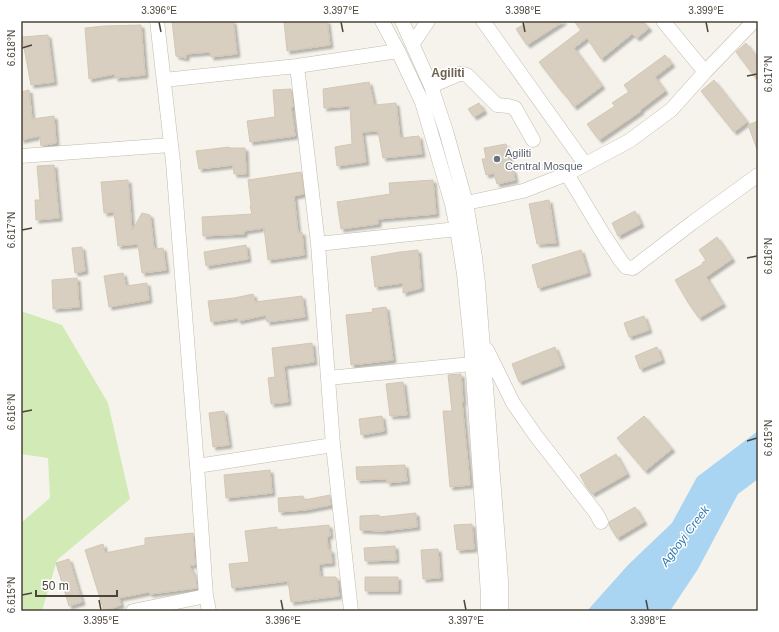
<svg xmlns="http://www.w3.org/2000/svg" width="779" height="632" viewBox="0 0 779 632" font-family="Arial,sans-serif">
<style>
.green{fill:#d2eab5}
.water{fill:#a9d4f2}
.building{fill:#d8cfc1;stroke:#d3c7b4;filter:url(#shadow)}
.lines{fill:none;stroke-linecap:round;stroke-linejoin:round}
.minor-casing{stroke:#c2bbae;stroke-width:15}
.minor{stroke:#fff;stroke-width:14}
.ticks{fill:none;stroke:#4b4439;stroke-width:1.5}
.worship-dot{fill:#6b7280;stroke:#fff;stroke-width:1.5}
.labels{text-anchor:middle;stroke-width:3;stroke-linejoin:round;paint-order:stroke}
.worship-label{font-size:11px;fill:#5b616d;stroke:#fff;text-anchor:start}
.neighbourhood-label{font-size:12px;font-weight:bold;fill:#6e6250;stroke:#fff}
.water-label{font-size:12px;font-style:italic;fill:#2e7ab2;stroke:#fff}
.neatline{fill:none;stroke:#4b4439;stroke-width:1.5}
.ticks-label{font-size:10px;text-anchor:middle;fill:#4b4439}
</style>
<defs>
<filter id="shadow"><feDropShadow dx="3" dy="3" stdDeviation="1" flood-color="#0004"/></filter>
</defs>
<rect width="100%" height="100%" fill="#f6f3ec"/>
<path class="green" d="M21,311L62,325L108,403L130,499L57,560L42,611H21V523L50,498L48,458L21,454Z"/>
<path class="water" d="M758,431V479L738,494L698,569L670,611H587L628,565L672,523L697,477Z"/>
<path class="building" d="M172,21H204L205,22L216,21H233L237,54L211,57L210,52L186,54V58L176,56Z
M284,21H327L330,45L287,51Z
M529,21H564L527,45L516,29Z
M574,21H642L649,28L637,38L632,34L601,59L587,38L574,48L602,86L574,107L564,93H563L539,62L581,30Z
M141,25L145,75L115,78V74L89,79L85,28L104,26Z
M48,35L54,82L31,85L22,37Z
M746,43L758,59V81L736,52Z
M665,55L672,64L655,77L665,91L640,110L641,111L599,140L587,124L615,106L612,103L624,95L629,92L624,85Z
M714,80L747,122L734,132L701,91Z
M369,82L374,105L396,103L400,138L419,136L422,154L383,158L378,131L362,132L366,162L337,166L335,147L352,144L350,106L324,108L323,89Z
M291,89L293,107H291L295,136L250,142L247,121L275,117L273,90Z
M29,90L32,119L54,116L56,143L41,146L40,136L21,140V92Z
M479,103L484,111L474,117L468,109Z
M758,121V149H757L748,125Z
M506,144L512,171L513,170L515,180L497,184L494,173L486,175L482,159H486L484,148Z
M229,147L230,148H245L246,174H234L233,165L199,169L196,151Z
M54,165L59,218L36,220L35,200H40L37,166Z
M301,172L304,194L294,196L298,233L302,232L304,255L268,260L264,228L244,231V234L203,236L202,217L252,214L250,206L251,205L248,180Z
M128,180L132,231L142,213L150,215L154,249L163,248L166,270L142,273L138,244L118,246L114,212L104,213L101,182Z
M433,180L436,214L378,219V224L341,229L337,202L390,194L389,183Z
M549,200L556,243L537,244L529,204Z
M635,211L641,224L618,236L612,223Z
M717,237L732,259L706,277L723,304L699,318L689,304L675,280L703,264L702,263L706,260L699,250Z
M246,245L248,259L206,266L204,252Z
M82,247L85,271L75,273L72,248Z
M418,250L421,288L403,293V283L375,287L371,257L400,252Z
M581,250L588,273L538,288L532,265Z
M123,273L126,286L147,283L149,300L109,307L104,276Z
M77,278L79,307L53,309L52,280Z
M253,294L255,302L302,296L305,317L267,322L266,315L238,321V318L211,322L208,301L234,298Z
M386,307L393,360L351,365L346,315L373,312L372,309Z
M644,316L649,330L629,337L624,323Z
M312,343L314,362L284,366L288,402L271,404L268,378L275,377L272,348Z
M555,347L562,365L519,382L512,364Z
M657,347L662,360L640,369L635,356Z
M461,374L463,402H462L470,485L450,487L443,411H452L448,375Z
M403,382L407,415L390,416L386,384Z
M224,411L229,445L213,447L209,413Z
M382,416L384,431L361,435L359,419Z
M644,416L672,449L645,471L617,438Z
M616,454L627,474L592,494L586,486L580,475Z
M405,465L407,481L387,483V479L357,480L356,467Z
M270,470L272,493L226,498L224,475Z
M330,495L331,505L305,510L279,512L278,498L303,496L304,500Z
M635,507L644,522L617,538L609,525V522Z
M416,513L417,527L382,531L360,530V516L379,515V517Z
M472,524L474,549L457,550L454,525Z
M329,525L330,536H327L328,550H331L332,563L319,564L320,577H336V579L337,578L339,596L291,602L288,581L232,588L229,564L249,562L245,531L277,527V530Z
M193,533L195,565H189L196,579L197,588L150,594L149,592L119,598L121,605L104,611L85,550L103,544L105,553L145,545V538Z
M395,546L396,560L365,561L364,548Z
M438,549L440,578L423,579L421,550Z
M69,559L82,602L69,606L56,563Z
M365,577H398V591H365Z"/>
<g class="lines">
<g class="minor-casing">
<path id="minor" d="M157,21L173,162L197,466L206,596L209,611
M382,21L398,51L422,102L452,204L457,229L464,274L471,344L488,595V611
M402,21L431,86L446,131L466,203L475,257L478,283L501,580V611
M483,21L585,164
M663,21L705,72
M413,43L428,21
M297,66L318,244L333,445L351,611
M164,80L297,66L398,51
M431,86L459,74H463L467,75L497,105L508,106L515,108L533,140
M21,156L171,145
M567,174L605,237L621,261L626,267L633,268L692,223L758,175
M466,203L523,191L567,174L629,141L671,110L705,72L754,21
M318,244L457,229
M487,350L513,403L536,436L596,513L601,522
M328,378L472,364
M197,466L333,445
M133,611L206,596"/>
</g>
<use href="#minor" class="minor"/>
</g>
<path class="ticks" d="M159,22L161,32M341,22L343,32M523,22L525,32M706,22L708,32M22,48L32,45M747,76L757,74M22,230L32,228M747,258L757,256M22,412L32,410M747,441L757,438M22,595L32,593M99,600L101,610M281,600L283,610M464,600L466,610M646,600L648,610"/>
<circle class="worship-dot" cx="497" cy="159" r="4"/>
<g class="labels">
<g class="worship-label">
<text x="505" y="157">Agiliti<tspan x="505" dy="13">Central Mosque</tspan></text>
</g>
<g class="neighbourhood-label">
<text x="448" y="77">Agiliti</text>
</g>
<g class="water-label">
<text transform="translate(685 536) rotate(-53)" y="4">Agboyi Creek</text>
</g>
</g>
<rect width="779" height="632" fill="none" stroke="#ffffff" stroke-width="44"/>
<path d="M36 590v6h81v-6" fill="none" stroke="#4b4439" stroke-width="2"/>
<text x="42" y="590" font-size="12" fill="#4b4439" stroke="#ffffff" stroke-width="3" paint-order="stroke">50 m</text>
<rect x="22" y="22" width="735" height="588" class="neatline"/>
<g class="ticks-label">
<text x="159" y="14">3.396°E</text>
<text x="341" y="14">3.397°E</text>
<text x="523" y="14">3.398°E</text>
<text x="706" y="14">3.399°E</text>
<text transform="translate(11 48) rotate(-90)" y="4">6.618°N</text>
<text transform="translate(768 74) rotate(-90)" y="4">6.617°N</text>
<text transform="translate(11 230) rotate(-90)" y="4">6.617°N</text>
<text transform="translate(768 256) rotate(-90)" y="4">6.616°N</text>
<text transform="translate(11 412) rotate(-90)" y="4">6.616°N</text>
<text transform="translate(768 438) rotate(-90)" y="4">6.615°N</text>
<text transform="translate(11 595) rotate(-90)" y="4">6.615°N</text>
<text x="101" y="624">3.395°E</text>
<text x="283" y="624">3.396°E</text>
<text x="466" y="624">3.397°E</text>
<text x="648" y="624">3.398°E</text>
</g>
</svg>
